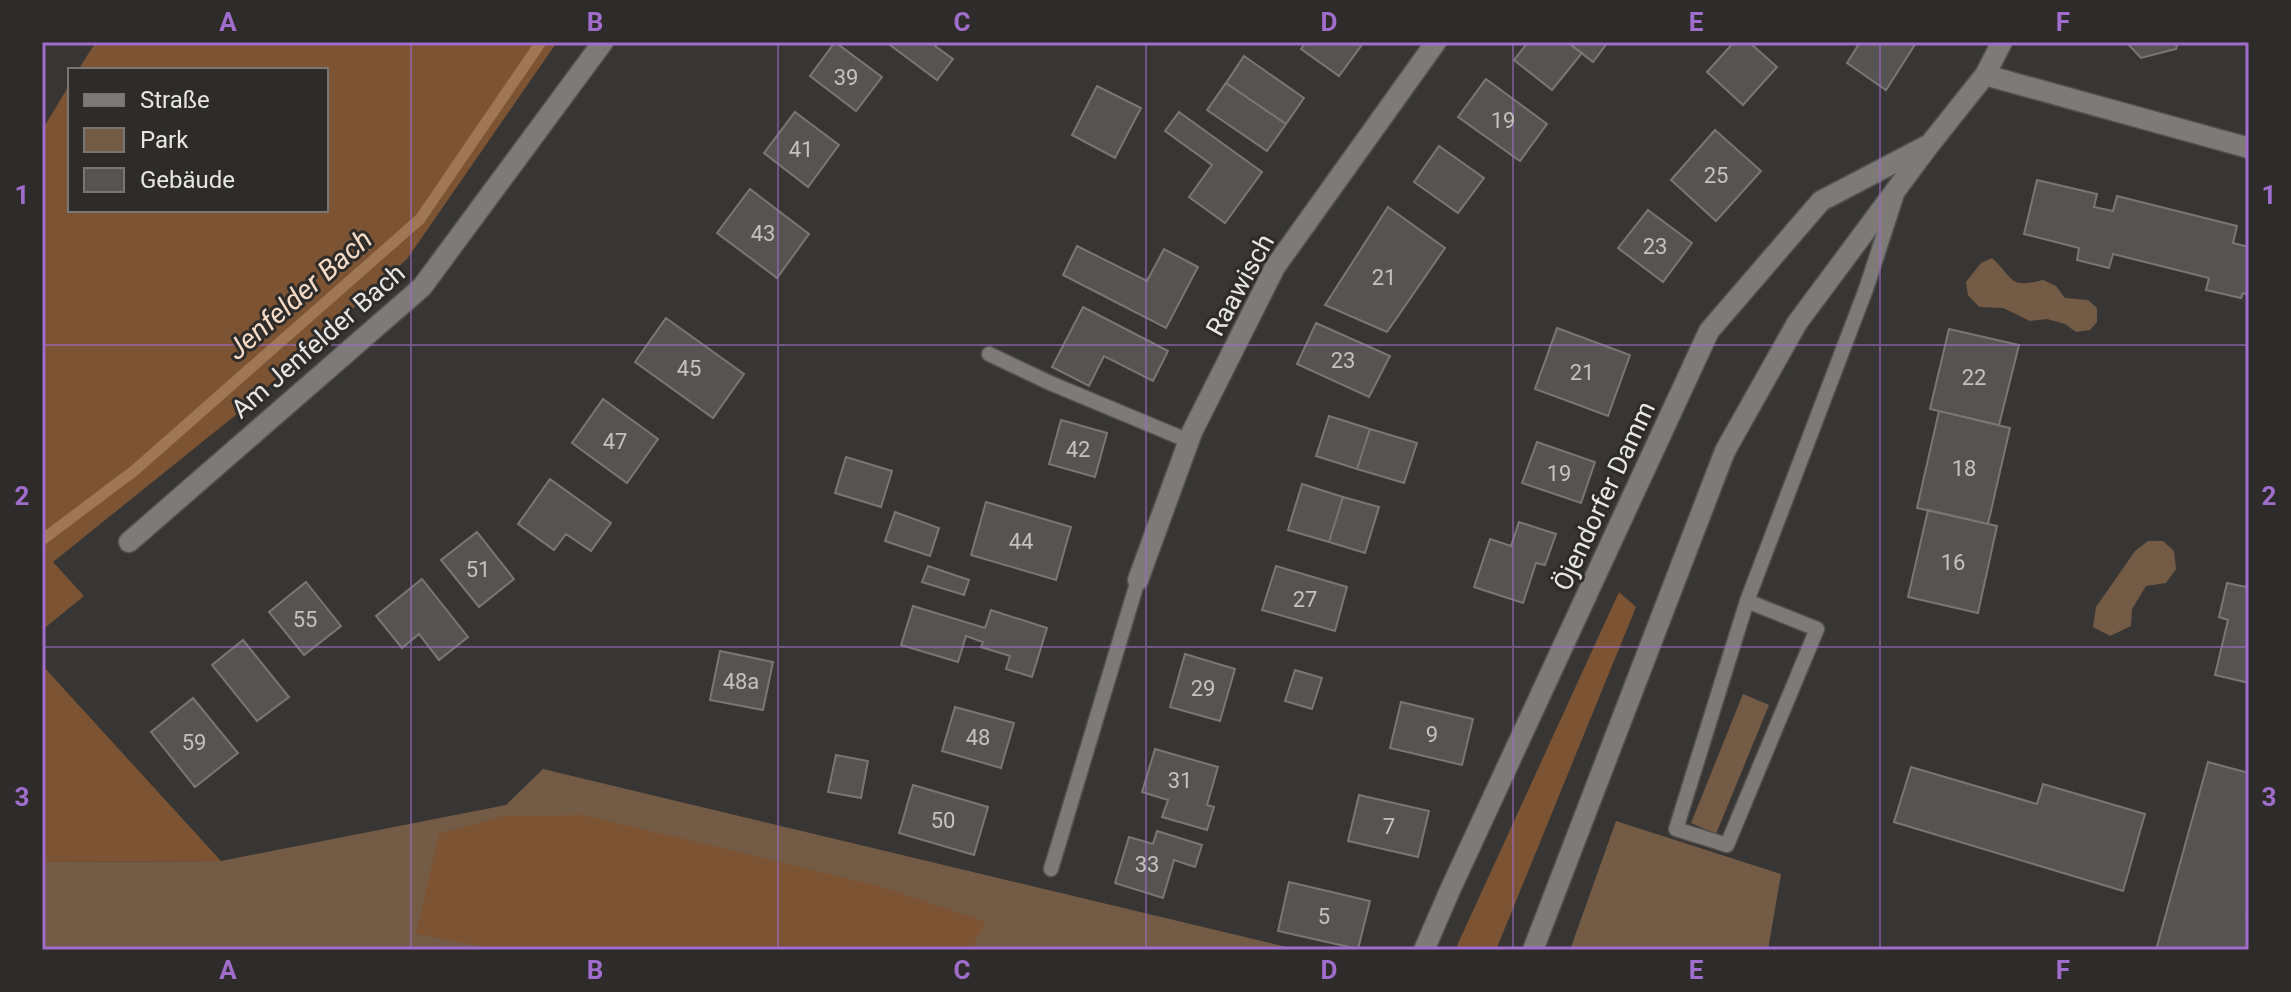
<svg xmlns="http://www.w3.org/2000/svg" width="2291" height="992" viewBox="0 0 2291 992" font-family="Roboto,sans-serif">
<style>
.green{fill:#745b46}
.forest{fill:#7c5433}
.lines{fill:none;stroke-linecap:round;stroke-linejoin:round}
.stream{stroke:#a07754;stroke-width:11}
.building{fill:#565452;stroke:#797775;stroke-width:2}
.service-casing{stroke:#535250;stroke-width:17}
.minor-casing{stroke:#535250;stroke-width:23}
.service{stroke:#7d7a78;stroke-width:14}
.minor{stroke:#7d7a78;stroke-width:20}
.grid{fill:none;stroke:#a16dcc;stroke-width:2;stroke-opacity:0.55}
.labels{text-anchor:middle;stroke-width:6;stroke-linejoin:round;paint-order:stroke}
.number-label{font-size:22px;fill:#c4c2c0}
.street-label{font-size:26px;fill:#e8e7e5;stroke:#2e2c2a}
.water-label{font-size:28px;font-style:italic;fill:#f6dbc6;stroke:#2e2c2a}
.neatline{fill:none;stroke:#a16dcc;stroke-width:3}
.grid-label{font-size:26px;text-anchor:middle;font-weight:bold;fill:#a16dcc}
</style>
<rect width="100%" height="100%" fill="#383634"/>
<path class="green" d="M1992,258C2014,278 2008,289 2043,280L2056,286L2065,298L2088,300L2097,308V322L2090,330L2076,332L2065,324L2047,319L2030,321L2003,308L1979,307L1968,295L1966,282L1981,263Z
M2148,541H2163L2174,551L2176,569L2166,583L2146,586L2132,609L2131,626L2110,636L2093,627L2096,607L2135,551Z
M1743,694L1769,705L1716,834L1691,823Z
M543,769L1299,950H42V862L221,861L506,805Z
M1616,821L1781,874L1768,950H1570Z"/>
<path class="forest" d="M96,42H557L407,259L242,410L53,562L84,596L42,630V130L70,84V210H326V70H78Z
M1619,592L1636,607L1496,950H1455Z
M42,665L221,861L42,862Z
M584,815L879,886L986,922L971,950H501L416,934L439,834L504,816Z"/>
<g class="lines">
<path class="stream" d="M42,540L135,470L420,219L541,42"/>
</g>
<path class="building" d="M835,42L882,77L856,111L810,76Z
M886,42H938L935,46L953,59L937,80Z
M1306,42H1364L1339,76L1301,49Z
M1528,42H1567L1582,53L1552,90L1514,60Z
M1567,42H1608L1593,62Z
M1734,42H1749L1777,67L1743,105L1707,72Z
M1860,42H1914L1916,43L1886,90L1847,63Z
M2126,42H2178L2176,49L2141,58Z
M1244,56L1304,98L1286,124L1226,83Z
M1486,79L1547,124L1520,161L1458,117Z
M1226,83L1286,124L1267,151L1207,110Z
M1097,86L1141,108L1115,158L1072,135Z
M795,112L839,145L808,187L764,153Z
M1179,112L1262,172L1225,223L1189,197L1212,165L1165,131Z
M1715,130L1761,171L1716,221L1671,180Z
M1439,146L1484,178L1458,213L1414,182Z
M2037,180L2097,194L2094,207L2113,211L2117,196L2237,226L2233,243L2249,247V295L2243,293L2241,298L2206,290L2209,278L2113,254L2109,268L2077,260L2079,248L2024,234Z
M750,189L809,234L777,278L717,233Z
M1388,207L1445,248L1387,332L1325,305Z
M1648,210L1692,243L1663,282L1618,248Z
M1077,246L1147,281L1164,249L1198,267L1166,328L1063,275Z
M1083,307L1168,351L1153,381L1104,356L1089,386L1052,367Z
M666,318L744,374L713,418L635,362Z
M1316,323L1390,356L1369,397L1297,364Z
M1557,328L1630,355L1608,416L1535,389Z
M1949,329L2019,345L1999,425L1930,409Z
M603,399L658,439L627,483L572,443Z
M1939,411L2010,428L1988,524L1917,508Z
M1329,416L1370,429L1357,469L1316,456Z
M1061,420L1107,433L1095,477L1049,464Z
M1370,429L1417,443L1404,483L1357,469Z
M1537,442L1595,462L1581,503L1522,483Z
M846,457L892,471L881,507L835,493Z
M550,479L611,523L591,551L566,534L554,550L518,524Z
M1302,484L1343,497L1329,542L1288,530Z
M1343,497L1379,507L1365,553L1329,542Z
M986,502L1071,527L1056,580L971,555Z
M1928,510L1997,526L1978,613L1908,597Z
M895,512L939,528L930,556L885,541Z
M1519,522L1556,534L1545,565L1536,563L1523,603L1474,587L1490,539L1511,546Z
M477,532L514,579L479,607L441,560Z
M928,566L969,580L964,595L922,582Z
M1276,566L1347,587L1335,631L1262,610Z
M2249,575V683L2215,675L2228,620L2219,617L2227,583L2246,587Z
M422,579L468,637L439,660L419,634L402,648L376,616Z
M306,582L341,626L304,655L269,612Z
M913,606L985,628L991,610L1047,628L1032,677L1006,669L1010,656L981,647L983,642L966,636L958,662L901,645Z
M243,640L289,697L257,721L212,665Z
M720,651L773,662L763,710L710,700Z
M1185,654L1235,669L1220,721L1170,707Z
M1295,670L1322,678L1312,709L1285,701Z
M193,698L238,753L195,787L151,732Z
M1401,702L1473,719L1462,765L1390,748Z
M955,707L1014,723L1001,768L942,751Z
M1155,749L1218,767L1207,805L1214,807L1207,830L1162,817L1168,800L1142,792Z
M836,755L868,761L861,798L828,792Z
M2208,762L2249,773V907L2246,918L2249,919V950H2156Z
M1911,767L2037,804L2043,784L2145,814L2123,891L1894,822Z
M913,785L988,807L974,855L899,833Z
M1359,795L1429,811L1418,857L1348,841Z
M1157,831L1202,845L1195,867L1174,860L1163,898L1115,883L1129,837L1153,844Z
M1289,882L1370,901L1358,949L1278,931Z"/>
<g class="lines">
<g class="service-casing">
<path id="service" d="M989,354L1050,383L1189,441
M1747,601L1817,629L1727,845L1676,829L1747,601L1866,289L1896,197
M1051,869L1138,580"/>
</g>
<g class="minor-casing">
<path id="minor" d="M1985,75L2249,148
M129,542L422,287L603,42
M1138,580L1192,432L1275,267L1436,42
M1424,950L1450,890L1709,331L1821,201L1926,146
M1533,950L1725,451L1797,323L1930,144L1985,75L2002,42"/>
</g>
<use href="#service" class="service"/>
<use href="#minor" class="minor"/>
</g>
<path class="grid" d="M411,42V950M778,42V950M1146,42V950M1513,42V950M1880,42V950M42,345H2249M42,647H2249"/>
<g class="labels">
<g class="number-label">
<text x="846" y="85">39</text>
<text x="1503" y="128">19</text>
<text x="801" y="157">41</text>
<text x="1716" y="183">25</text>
<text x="763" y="241">43</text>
<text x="1655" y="254">23</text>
<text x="1384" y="285">21</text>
<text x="1343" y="368">23</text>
<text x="689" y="376">45</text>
<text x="1582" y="380">21</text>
<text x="1974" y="385">22</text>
<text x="615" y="449">47</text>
<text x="1078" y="457">42</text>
<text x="1964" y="476">18</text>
<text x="1559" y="481">19</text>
<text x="1021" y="549">44</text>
<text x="1953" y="570">16</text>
<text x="478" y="577">51</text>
<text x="1305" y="607">27</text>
<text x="305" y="627">55</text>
<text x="741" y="689">48a</text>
<text x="1203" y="696">29</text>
<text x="1432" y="742">9</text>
<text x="978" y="745">48</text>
<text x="194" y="750">59</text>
<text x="1180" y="788">31</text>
<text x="943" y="828">50</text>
<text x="1389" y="834">7</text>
<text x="1147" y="872">33</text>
<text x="1324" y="924">5</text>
</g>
<g class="street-label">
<text transform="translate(1240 285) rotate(-61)" y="9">Raawisch</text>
<text transform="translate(318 341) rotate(-41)" y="9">Am Jenfelder Bach</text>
<text transform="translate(1604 496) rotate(-65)" y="9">Öjendorfer Damm</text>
</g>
<g class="water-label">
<text transform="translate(299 294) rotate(-41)" y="10">Jenfelder Bach</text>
</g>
</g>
<rect width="2291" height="992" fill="none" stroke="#2e2c2a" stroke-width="88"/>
<rect x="68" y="68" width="260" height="144" fill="#2e2c2a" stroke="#787775" stroke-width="2"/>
<rect x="84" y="94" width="40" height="12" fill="#7d7a78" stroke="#787775" stroke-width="2"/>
<text x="140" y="108" font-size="24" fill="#e8e7e5">Straße</text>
<rect x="84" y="128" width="40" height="24" fill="#745b46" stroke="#787775" stroke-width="2"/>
<text x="140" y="148" font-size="24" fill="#e8e7e5">Park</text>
<rect x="84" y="168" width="40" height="24" fill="#565452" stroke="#787775" stroke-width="2"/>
<text x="140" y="188" font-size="24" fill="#e8e7e5">Gebäude</text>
<rect x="44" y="44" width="2203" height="904" class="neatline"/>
<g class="grid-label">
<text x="228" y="31">A</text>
<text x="595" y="31">B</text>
<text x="962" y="31">C</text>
<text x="1329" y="31">D</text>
<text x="1696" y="31">E</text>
<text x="2063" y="31">F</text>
<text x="22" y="204">1</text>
<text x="2269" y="204">1</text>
<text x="22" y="505">2</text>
<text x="2269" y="505">2</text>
<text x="22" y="806">3</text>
<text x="2269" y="806">3</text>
<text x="228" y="979">A</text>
<text x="595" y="979">B</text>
<text x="962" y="979">C</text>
<text x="1329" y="979">D</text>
<text x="1696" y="979">E</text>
<text x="2063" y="979">F</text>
</g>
</svg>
